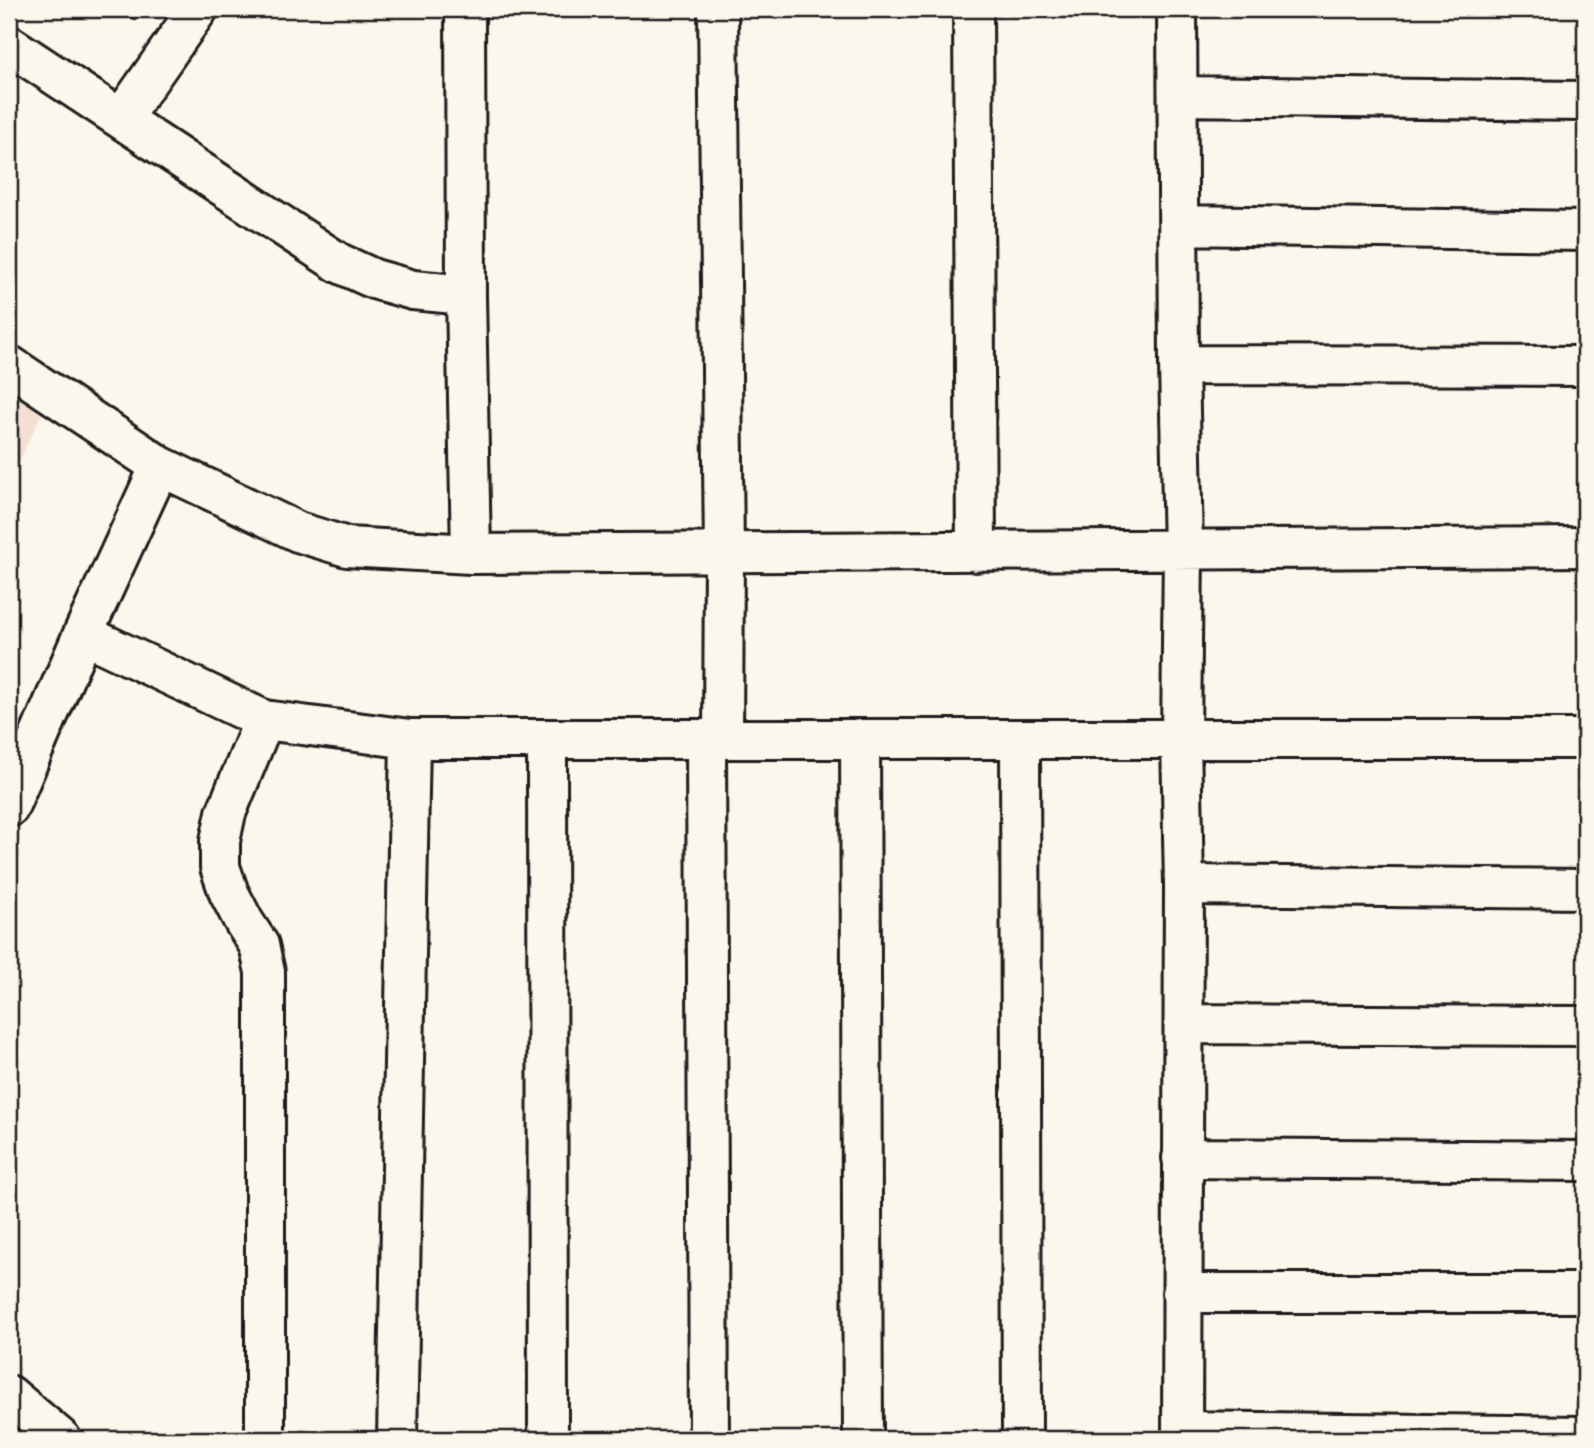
<svg xmlns="http://www.w3.org/2000/svg" width="1594" height="1448" viewBox="0 0 1594 1448" font-family="Sriracha,sans-serif">
<style>
.built{fill:#f3dfd3}
.building{fill:#e1a89a;stroke:#1c1c1c;stroke-width:2}
.lines{fill:none;stroke-linecap:round;stroke-linejoin:round}
.street-casing{stroke:#1c1c1c;stroke-width:44}
.street{stroke:#fbf7ec;stroke-width:38}
</style>
<rect width="100%" height="100%" fill="#fbf7ec"/>
<filter id="ink" filterUnits="userSpaceOnUse"><feTurbulence type="fractalNoise" baseFrequency=".0143" numOctaves="2"/><feDisplacementMap in="SourceGraphic" scale="14" xChannelSelector="R" yChannelSelector="G"/><feConvolveMatrix kernelMatrix="1 2 1 2 8 2 1 2 1" color-interpolation-filters="sRGB"/></filter>
<g filter="url(#ink)">
<path class="built" d="M9,391L42,413L9,483Z"/>
<path class="building" d="M120,9H145L135,20Z"/>
<g class="lines">
<g class="street-casing">
<path id="street" d="M465,9L466,295L471,554
M718,9L724,553L723,739
M973,9L976,552
M1177,9L1179,365L1183,550L1181,739L1184,885L1182,1439
M9,45L339,263L374,279L413,290L466,295
M1178,96L1585,101
M121,119L198,9
M1179,225L1585,231
M9,365L160,466L298,532L347,547L471,554L1585,547
M1179,365L1585,366
M83,634L264,720L410,739H1585
M264,720L226,813L220,841V867L229,893L244,922L259,945L265,972V1439
M547,739L548,1439
M706,739L709,1439
M860,739L863,1439
M1020,739L1022,1439
M9,807L83,634L160,466
M1184,885L1585,889
M1184,1024L1585,1026
M1182,1158L1585,1161
M1182,1293H1585
M9,1395L61,1439
M1182,1431L1585,1436
M397,1439L410,739"/>
</g>
<use href="#street" class="street"/>
</g>
</g>
<rect width="1594" height="1448" fill="none" stroke="#fbf7ec" stroke-width="35"/>
<rect x="18" y="18" width="1559" height="1413" fill="none" stroke="#1c1c1c" stroke-width="2.5" filter="url(#ink)"/>
</svg>
